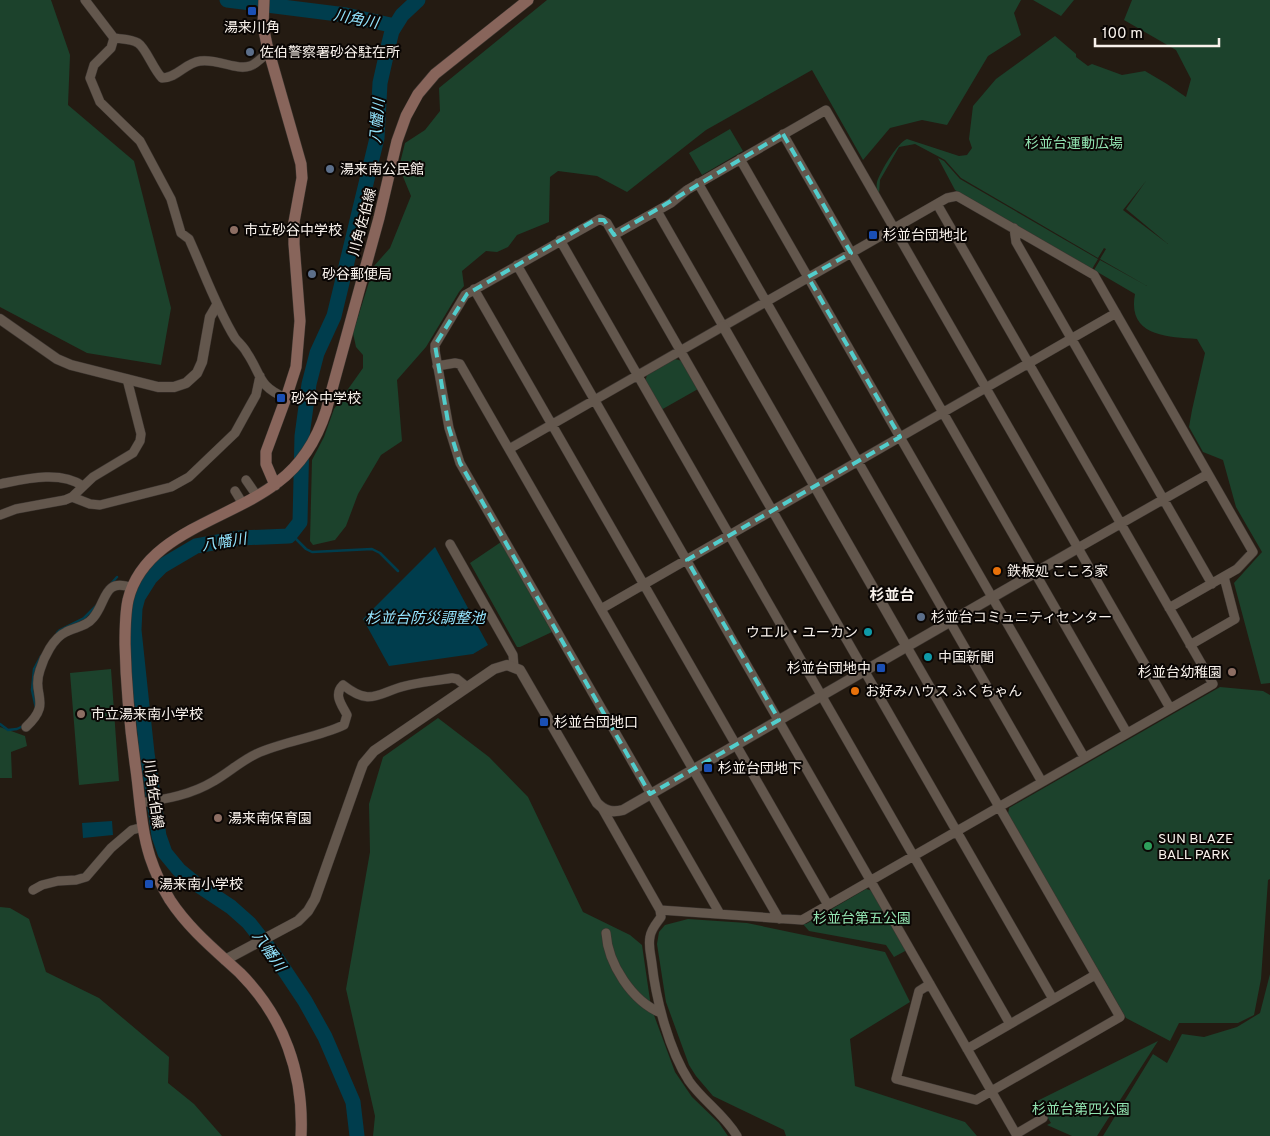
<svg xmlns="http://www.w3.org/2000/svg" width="1270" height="1136" viewBox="0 0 1270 1136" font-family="Overpass,'Noto Sans JP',sans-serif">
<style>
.green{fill:#1c422c;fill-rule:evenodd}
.water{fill:#003d4d}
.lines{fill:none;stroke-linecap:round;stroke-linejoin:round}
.stream{stroke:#003d4d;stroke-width:2.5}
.river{stroke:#003d4d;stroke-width:15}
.minor-casing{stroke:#3c3530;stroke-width:10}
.tertiary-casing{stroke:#3c3530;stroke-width:11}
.secondary-casing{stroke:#3c3530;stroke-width:12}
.minor{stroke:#63574d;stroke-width:9}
.tertiary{stroke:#63574d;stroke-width:10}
.secondary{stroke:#88655b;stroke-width:11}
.marked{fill:none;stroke:#52cdcc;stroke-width:4;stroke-dasharray:10 6;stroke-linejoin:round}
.transit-dot{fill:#1a4fb4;stroke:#0a0604;stroke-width:2}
.service-dot{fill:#5c6f8a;stroke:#0a0604;stroke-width:2}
.education-dot{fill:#8d6e63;stroke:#0a0604;stroke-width:2}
.food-dot{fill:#e8710a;stroke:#0a0604;stroke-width:2}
.culture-dot{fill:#0f9aa8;stroke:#0a0604;stroke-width:2}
.leisure-dot{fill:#2e9e5b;stroke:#0a0604;stroke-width:2}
.labels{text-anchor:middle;stroke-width:4;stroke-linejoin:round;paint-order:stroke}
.poi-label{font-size:14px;fill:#f9f2ec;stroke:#0a0604;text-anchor:start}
.park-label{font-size:14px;fill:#91e3b0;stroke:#0a0604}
.street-label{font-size:14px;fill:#f9f2ec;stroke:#0a0604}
.water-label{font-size:15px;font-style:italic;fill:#92e3fd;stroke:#0a0604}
.neighbourhood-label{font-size:15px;font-weight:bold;fill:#f9f2ec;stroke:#0a0604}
</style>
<rect width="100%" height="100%" fill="#241b12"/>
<path class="green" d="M0,0H51L70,55L68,105L134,161L171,308L161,365L87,353L0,307Z
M547,0H1021L1014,13L1021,35L988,56L947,125L922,120L890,128L863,160L812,70L706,130L627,192L597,176L558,171L550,177L549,222L517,235L508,247L497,252L486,251L462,271L464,286L459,292L426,347L397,380L402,441L381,455L358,494L346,526L335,540L313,545L310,541L312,460L324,437L334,409L363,368V355L356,347L353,333L374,266L390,248L411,196L399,167L405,143L425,130L440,111L439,88Z
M1033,0H1074L1061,16Z
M1132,0H1270V683L1261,684L1234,583L1262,552L1236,507L1223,460L1203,452L1189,427L1192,410L1205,353L1197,339C1166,337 1127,336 1135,294L1094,270L1100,260L1147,286L1100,259L1106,249L1104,248L1098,258L961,178L945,160L915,144L899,147L880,180L879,194C877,190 876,187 877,182C880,172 897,143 907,139L959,156L967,155L972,148L969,139L973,106L996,79L1055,36L1076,54V57L1088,66L1092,64L1122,75L1145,71L1167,84L1186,97L1191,79L1176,50L1124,20ZM1146,181L1126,209L1168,244L1123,210Z
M730,129L743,151L702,175L689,153Z
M938,158L944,161L960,179L1098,259L1092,269L955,190Z
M675,359L682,361L698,389L661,410L645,382L647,375Z
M501,542L552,632L520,647H517L470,563Z
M111,669L119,781L79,785L70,673Z
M1220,687L1263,691L1270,695V879L1268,880L1261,979L1254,1015L1238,1023H1179L1170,1041L1126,1018L1008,814L1009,808Z
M438,718L489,757L528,797L583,912L630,935L642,945L651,1007L675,1072L692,1097L719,1123L728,1136H373L375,1116L346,989L370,852L369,804L383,757Z
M0,727L25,736L27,746L11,752L12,778H0Z
M866,889L873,891L907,950L894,957L886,945L809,931L803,924H806Z
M0,907L10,908L29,919L46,972L99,998L169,1057L168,1083L194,1104L222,1136H0Z
M688,919L747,923L885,952L910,1002L850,1039L855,1086L965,1122L977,1136H786L784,1130L713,1096L696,1076L689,1065L666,1002L657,944L659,932L665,925Z
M1270,974V1136H1103L1153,1054L1167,1063L1182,1034L1204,1037L1237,1027L1260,1013Z
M1158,1041L1097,1136H1072L1047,1125L1051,1123L1043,1110L1038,1112L1033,1103Z"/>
<path class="water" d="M435,547L488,645L473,654L389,666L363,619Z
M112,821L113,835L83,838L82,823Z"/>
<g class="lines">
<path class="stream" d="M291,534L306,549L312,552L372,549L380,553L398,571
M109,586L117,577
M57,633L60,630L84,618L97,605
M36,708L32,690L34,669L41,656
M0,724L8,730L17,729L23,726"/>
<path class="river" d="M227,0L346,15L395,26
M357,1136L353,1102L325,1037L305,1001L275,956L249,923L231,907L195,883L179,870L165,853L159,836L147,753L134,630L135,608L138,597L150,578L162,566L196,546L240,538L289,536L300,522L302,436L309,384L317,353L334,316L377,138L380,83L389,43L392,31L402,15L418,0"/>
<g class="minor-casing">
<path id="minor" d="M85,0L114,38L111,48L94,65L90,78L100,102L140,141L171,199L181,233L189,239C204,272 216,307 235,338C239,343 244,347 247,353C262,375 257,386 286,398
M114,38C121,39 132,39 138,43C146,48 153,69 162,78C177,78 185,63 200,61C217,58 236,71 250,66C257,64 262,56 269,53
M783,134L1127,733
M740,159L1084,757
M698,183L1042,782
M657,211L723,326
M1014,228L1016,242L1212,584
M614,235L671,203L687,190L826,110L1170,708
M560,240L1010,1024
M517,265L1016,1134L1043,1118
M474,289L828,905
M437,366L455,363L460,364L779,919
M509,449L947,198L957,196L1094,275L1253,552L1237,569L1169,608
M246,480L257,496
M0,484C25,479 60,470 83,486
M235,491L243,504
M72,497L90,504L100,505L171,487L189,477L235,433L256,395L260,376
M0,515L16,509L65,500L72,497L93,477L133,453L140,441L141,434L127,379
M450,544L513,655L514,667
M1078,548L1208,474
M601,609L1116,313
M1190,645L1235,619L1224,577
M907,647L1120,1017L976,1100L896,1079L919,991L930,984
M26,727C53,702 31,696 40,670C44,657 53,638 66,632C75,627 86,627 93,618C107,602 103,577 132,588
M140,803C166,799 191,795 214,781C228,773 241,761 256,754C284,741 316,738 344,725L347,715C342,705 333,695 343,685C371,707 377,693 405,686C420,682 436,681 452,678L457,679L467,687
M602,808L660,910L802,920L1213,684L937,204
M33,890L42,885L58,881L76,880L86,877L111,848L132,830L143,827
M660,910L661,917C656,924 651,929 650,937C648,946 651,955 652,964C656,1000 669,1050 689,1081C703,1101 724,1114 737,1136
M720,914L460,463L449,428L435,351V345L465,295L600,219L607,223L1053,999
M606,933C608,964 632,1001 661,1013
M967,1049L1095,975"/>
</g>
<g class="tertiary-casing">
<path id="tertiary" d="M0,319L57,359L71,365L158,387H174L186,383L197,373L202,362L210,317L217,305
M723,326L907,647
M225,960L298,921L308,911L315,899L360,772L363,764L374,751L494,669L507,665L520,670L597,803C605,811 612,813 623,810L1078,548"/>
</g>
<g class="secondary-casing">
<path id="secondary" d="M264,0L263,26L267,45L301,164L302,178L294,222V244L300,321L296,367L287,395L266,452V464L275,485
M301,1136C304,1074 284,1017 240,973C215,950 189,929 170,900C162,887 155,872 150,857C141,829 140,799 136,770C130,728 126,687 125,644C125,629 125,614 128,600C144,533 230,520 278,482C302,464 317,439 326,411L379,218L397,141L406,116L418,94L435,74L528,0"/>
</g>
<use href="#minor" class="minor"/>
<use href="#tertiary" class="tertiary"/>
<use href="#secondary" class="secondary"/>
</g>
<path class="marked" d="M783,134L851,253L808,277L900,437L687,560L779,720L650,794L460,463L449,428L435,345L467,294L595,220H604L614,235Z"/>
<g class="transit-dot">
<rect x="247" y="6" width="10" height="10" rx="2.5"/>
<rect x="868" y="230" width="10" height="10" rx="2.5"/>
<rect x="276" y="393" width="10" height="10" rx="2.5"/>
<rect x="876" y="663" width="10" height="10" rx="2.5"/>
<rect x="539" y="717" width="10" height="10" rx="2.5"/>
<rect x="703" y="763" width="10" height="10" rx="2.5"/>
<rect x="144" y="879" width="10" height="10" rx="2.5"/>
</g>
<g class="service-dot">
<circle cx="250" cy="52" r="5"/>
<circle cx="330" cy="169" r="5"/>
<circle cx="312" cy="274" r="5"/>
<circle cx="921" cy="617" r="5"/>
</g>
<g class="education-dot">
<circle cx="234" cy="230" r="5"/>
<circle cx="1232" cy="672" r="5"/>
<circle cx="81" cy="714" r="5"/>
<circle cx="218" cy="818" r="5"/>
</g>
<g class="food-dot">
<circle cx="997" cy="571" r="5"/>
<circle cx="855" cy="691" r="5"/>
</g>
<g class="culture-dot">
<circle cx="868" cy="632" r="5"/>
<circle cx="928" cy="657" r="5"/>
</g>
<circle class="leisure-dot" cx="1148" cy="846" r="5"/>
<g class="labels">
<g class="poi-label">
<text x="252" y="32" text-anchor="middle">湯来川角</text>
<text x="260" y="57">佐伯警察署砂谷駐在所</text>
<text x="340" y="174">湯来南公民館</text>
<text x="244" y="235">市立砂谷中学校</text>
<text x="883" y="240">杉並台団地北</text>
<text x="322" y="279">砂谷郵便局</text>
<text x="291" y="403">砂谷中学校</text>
<text x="1007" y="576">鉄板処 こころ家</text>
<text x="931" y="622">杉並台コミュニティセンター</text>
<text x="858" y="637" text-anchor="end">ウエル・ユーカン</text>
<text x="938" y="662">中国新聞</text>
<text x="871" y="673" text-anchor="end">杉並台団地中</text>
<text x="1222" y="677" text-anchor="end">杉並台幼稚園</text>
<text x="865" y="696">お好みハウス ふくちゃん</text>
<text x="91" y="719">市立湯来南小学校</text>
<text x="554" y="727">杉並台団地口</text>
<text x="718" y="773">杉並台団地下</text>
<text x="228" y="823">湯来南保育園</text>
<text x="1158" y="843">SUN BLAZE<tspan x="1158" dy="16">BALL PARK</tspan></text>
<text x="159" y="889">湯来南小学校</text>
</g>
<g class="park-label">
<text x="1074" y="148">杉並台運動広場</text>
<text x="862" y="923">杉並台第五公園</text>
<text x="1081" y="1114">杉並台第四公園</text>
</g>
<g class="street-label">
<text transform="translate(362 222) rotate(-75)" y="5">川角佐伯線</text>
<text transform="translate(154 794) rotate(82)" y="5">川角佐伯線</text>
</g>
<g class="water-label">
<text transform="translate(356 19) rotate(11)" y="5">川角川</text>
<text transform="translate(377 121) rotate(-85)" y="5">八幡川</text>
<text transform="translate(224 542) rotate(-9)" y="5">八幡川</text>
<text x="425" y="623">杉並台防災調整池</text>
<text transform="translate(269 951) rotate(55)" y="5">八幡川</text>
</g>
<g class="neighbourhood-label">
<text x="892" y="600">杉並台</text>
</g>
</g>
<path d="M1095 38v8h124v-8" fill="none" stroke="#f9f2ec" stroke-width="2.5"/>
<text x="1102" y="38" font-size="15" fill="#f9f2ec" stroke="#0a0604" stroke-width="4" paint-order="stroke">100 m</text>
</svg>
